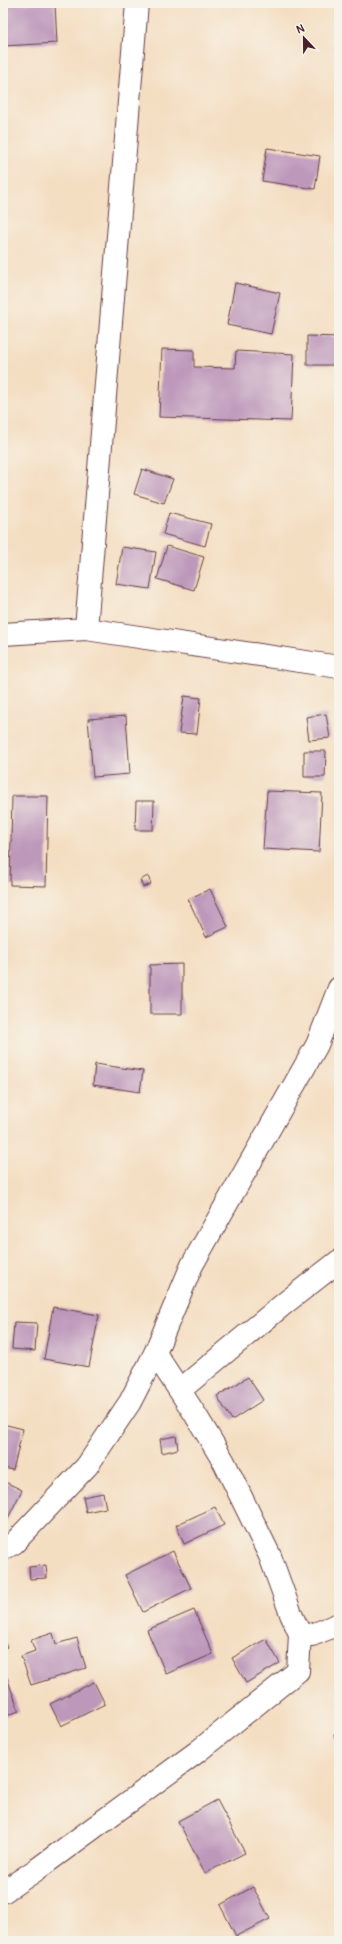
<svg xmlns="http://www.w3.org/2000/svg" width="342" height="1944" viewBox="0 0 342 1944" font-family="Pangolin,sans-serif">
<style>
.building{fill:#bd98bb}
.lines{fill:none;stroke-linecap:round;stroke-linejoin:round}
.street-casing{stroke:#643c42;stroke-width:24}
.street{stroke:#fff;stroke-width:22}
</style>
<rect width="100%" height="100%" fill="#f7f3e8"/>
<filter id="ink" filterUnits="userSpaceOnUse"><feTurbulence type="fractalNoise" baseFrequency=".025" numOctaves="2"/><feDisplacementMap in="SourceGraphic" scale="8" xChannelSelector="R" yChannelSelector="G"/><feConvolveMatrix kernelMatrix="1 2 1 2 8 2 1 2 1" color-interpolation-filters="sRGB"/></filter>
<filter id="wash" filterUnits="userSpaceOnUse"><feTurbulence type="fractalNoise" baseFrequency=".012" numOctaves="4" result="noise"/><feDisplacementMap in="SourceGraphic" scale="16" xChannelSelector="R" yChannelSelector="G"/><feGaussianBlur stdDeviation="0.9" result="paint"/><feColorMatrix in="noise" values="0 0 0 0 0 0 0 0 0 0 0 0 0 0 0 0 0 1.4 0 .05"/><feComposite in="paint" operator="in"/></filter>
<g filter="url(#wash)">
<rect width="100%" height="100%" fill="#f4dec2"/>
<g id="blocks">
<path class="building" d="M55,3L57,43L3,46V4Z
M267,148L320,156L315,189L262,181Z
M235,283L280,293L271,334L227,325Z
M307,336L339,337V365H307Z
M162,349L194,350V367L235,368L236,351L294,354L291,421L159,417Z
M142,469L173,479L164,503L134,494Z
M169,513L211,524L205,546L163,534Z
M167,546L204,557L194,590L157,579Z
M122,547L156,552L150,589L116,584Z
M184,696L201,698L197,734L179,733Z
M326,714L330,738L309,740L306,717Z
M126,716L130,774L93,777L88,719Z
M304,751H326L325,777H304Z
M267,791L322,793L319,852L263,849Z
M12,796H48L46,886L10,885Z
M136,801H154L153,830H135Z
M148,876L151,884L143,887L140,880Z
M210,889L228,927L206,937L188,899Z
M182,964V1014H150V965Z
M95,1064L143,1071L140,1092L93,1085Z
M53,1307L99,1315L89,1367L44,1359Z
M14,1322L37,1323L35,1351L12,1349Z
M248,1377L263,1400L232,1420L217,1396Z
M3,1424L23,1429L13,1470L3,1468Z
M176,1436L178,1449L162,1453L160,1439Z
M3,1481L22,1490L3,1528Z
M103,1493L106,1508L86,1512L83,1497Z
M215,1507L224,1525L184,1544L176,1525Z
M173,1551L191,1588L143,1612L125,1575Z
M46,1565L47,1578L30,1579L29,1567Z
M194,1610L213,1654L166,1674L147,1630Z
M53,1633L56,1644L77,1638L86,1668L31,1685L21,1656L35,1651L31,1640Z
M266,1639L280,1663L246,1683L232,1658Z
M3,1640L7,1647L3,1649Z
M3,1667L19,1711L3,1717Z
M94,1682L105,1704L61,1726L50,1704Z
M339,1733V1750L334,1735Z
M217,1800L245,1853L205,1873L178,1821Z
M253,1887L270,1919L236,1936L220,1905Z"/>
</g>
</g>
<g filter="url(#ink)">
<use href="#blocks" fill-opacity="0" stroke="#643c42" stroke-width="1"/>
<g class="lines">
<g class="street-casing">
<path id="street" d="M86,629L137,3
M3,634L86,629L339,667
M155,1353L195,1414L224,1462L270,1556L291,1614L300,1634L312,1635L339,1624
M180,1390L285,1303L339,1261
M3,1549L14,1543L87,1466L130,1402L155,1353L192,1265L317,1045L339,988
M3,1892L36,1870L197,1752L298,1671L300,1634"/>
</g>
<use href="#street" class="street"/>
</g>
</g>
<rect width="342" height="1944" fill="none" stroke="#f7f3e8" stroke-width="16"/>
<g transform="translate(304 38) rotate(338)" stroke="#f7f3e8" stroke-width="3" paint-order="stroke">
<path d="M0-3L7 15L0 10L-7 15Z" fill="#4a1f2b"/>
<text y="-6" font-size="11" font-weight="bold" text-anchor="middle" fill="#4a1f2b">N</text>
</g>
</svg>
